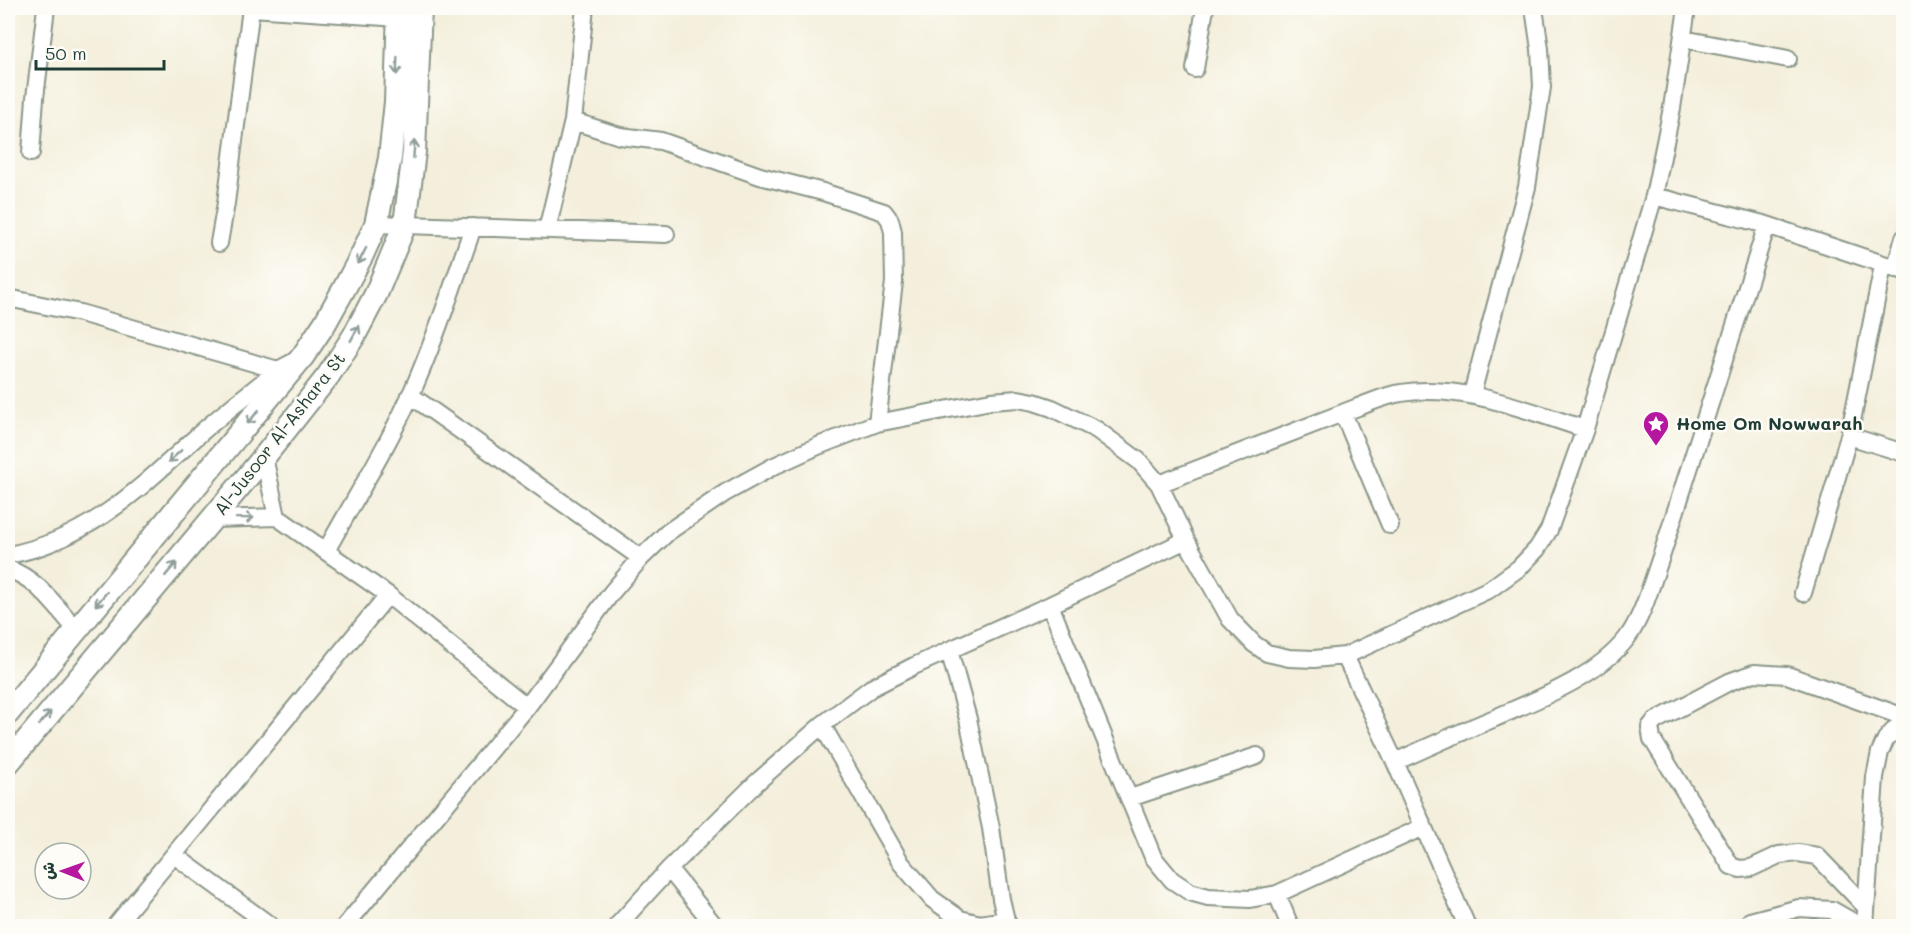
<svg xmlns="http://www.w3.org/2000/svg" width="1911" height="934" viewBox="0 0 1911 934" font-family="Mali,'Playpen Sans Arabic',sans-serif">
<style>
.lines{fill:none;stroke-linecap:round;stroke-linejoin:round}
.street-casing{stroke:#8a9688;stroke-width:20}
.secondary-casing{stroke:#8a9688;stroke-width:26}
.street{stroke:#fff;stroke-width:16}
.secondary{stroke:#fff;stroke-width:22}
.oneway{stroke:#8f9e9a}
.labels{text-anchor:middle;stroke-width:5;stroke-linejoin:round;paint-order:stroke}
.poi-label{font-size:18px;font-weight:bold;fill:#1f3d34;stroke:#fdfcf7;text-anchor:start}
.street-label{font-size:18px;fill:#1f3d34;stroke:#fdfcf7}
</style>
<rect width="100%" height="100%" fill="#fdfcf7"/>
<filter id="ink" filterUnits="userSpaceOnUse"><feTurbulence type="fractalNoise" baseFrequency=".0167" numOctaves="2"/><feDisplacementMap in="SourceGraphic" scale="12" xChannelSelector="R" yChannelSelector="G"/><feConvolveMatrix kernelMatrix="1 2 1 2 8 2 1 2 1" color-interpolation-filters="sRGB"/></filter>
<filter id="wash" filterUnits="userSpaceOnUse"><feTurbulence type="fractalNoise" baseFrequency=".008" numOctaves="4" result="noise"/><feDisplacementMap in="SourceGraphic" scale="24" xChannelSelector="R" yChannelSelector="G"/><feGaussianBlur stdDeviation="1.35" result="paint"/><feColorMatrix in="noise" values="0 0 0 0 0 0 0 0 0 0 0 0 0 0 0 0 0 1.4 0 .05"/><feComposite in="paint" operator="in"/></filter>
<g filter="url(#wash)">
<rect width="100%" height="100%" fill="#f4efdc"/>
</g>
<g filter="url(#ink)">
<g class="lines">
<g class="street-casing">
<path id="street" d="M252,8L399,18
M1683,39L1788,59
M1195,69L1205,8
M573,121L620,136L661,141L760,176L823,192L884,212L890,220L893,232L894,282L877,423
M31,153L35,98L46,8
M1654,196L1767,225L1904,271
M376,224L666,234
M547,230L573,121L585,8
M219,243L226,203L251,8
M1895,269L1904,238
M8,298L80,313L278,370
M1472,394L1527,187L1542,87L1540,49L1534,8
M410,395L641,558
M1343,413L1390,525
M1849,436L1904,453
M264,457L277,517
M1159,484L1358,407C1372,402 1386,395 1401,393C1462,383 1528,411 1585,429
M213,519L277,517L388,595L527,707
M326,551C356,496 390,443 415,385C437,334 455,280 473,227
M8,555C90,540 143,485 203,431C227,410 253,390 278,370L295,361
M8,569C38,579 55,606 76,629
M1803,593L1849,436L1883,266
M1050,605L1153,857L1172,880L1190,892L1208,897L1250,899L1277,894L1423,827
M949,650L968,719L991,828L1001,899L1006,920L1009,926
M1345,656L1395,762L1467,926
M822,725L901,863L932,899L960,919L980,924L1006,920
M1395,762C1428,747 1461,732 1495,718C1538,699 1597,677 1627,638C1644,615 1652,581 1662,554L1767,225
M1130,798L1257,756
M174,855L271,926
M669,869L715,926
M1277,894L1290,926
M1866,907L1817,856L1798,853L1779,855L1751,868L1740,869L1731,866L1652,739L1650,727L1655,721L1729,682L1754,673L1787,675L1904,717
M1750,921L1799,908L1832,910L1860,926
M115,926L388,595
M345,926L527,707L612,592L641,558L668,532L725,493L774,466L818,446L877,423L991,401L1018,399L1034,402L1052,408L1097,430L1139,461L1159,484L1186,540L1230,619L1254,644L1267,653L1289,658L1314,659L1345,656L1490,589L1519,568L1537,549L1549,530L1585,429L1654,196L1672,108L1687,8
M617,926L669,869L756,783L822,725L871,688L914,666L1050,605L1186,540
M1865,926L1875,777L1880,752L1886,739L1896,728L1904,724"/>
</g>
<g class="secondary-casing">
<path id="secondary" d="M8,713L303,356L325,323L345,287L362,255L376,224L390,158L396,102L399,8
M8,763L264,457L328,376L354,336L376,294L405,224L414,152L420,8"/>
</g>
<use href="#street" class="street"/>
<use href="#secondary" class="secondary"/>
</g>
<defs><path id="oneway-shaft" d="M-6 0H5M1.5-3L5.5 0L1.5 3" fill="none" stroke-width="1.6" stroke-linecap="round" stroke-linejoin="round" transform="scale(1.5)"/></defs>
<g class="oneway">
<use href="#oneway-shaft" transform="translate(397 66) rotate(92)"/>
<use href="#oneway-shaft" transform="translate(414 149) rotate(-86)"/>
<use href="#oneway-shaft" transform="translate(362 256) rotate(117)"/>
<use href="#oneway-shaft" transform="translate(355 333) rotate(-61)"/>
<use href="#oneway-shaft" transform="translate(253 417) rotate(130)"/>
<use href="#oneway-shaft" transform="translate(175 456) rotate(138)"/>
<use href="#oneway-shaft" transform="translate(245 518) rotate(-1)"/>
<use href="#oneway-shaft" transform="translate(171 569) rotate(-50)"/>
<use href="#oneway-shaft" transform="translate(101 599) rotate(130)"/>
<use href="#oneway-shaft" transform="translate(45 718) rotate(-50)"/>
</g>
</g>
<defs>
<g id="sight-pin" transform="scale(1.35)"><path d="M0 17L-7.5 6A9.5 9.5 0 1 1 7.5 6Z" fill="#b5179e" stroke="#fdfcf7"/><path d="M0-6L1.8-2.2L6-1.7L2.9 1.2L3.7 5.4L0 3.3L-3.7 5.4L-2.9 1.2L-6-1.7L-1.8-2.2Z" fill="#fff"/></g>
</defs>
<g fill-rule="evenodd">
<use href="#sight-pin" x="1656" y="424"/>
</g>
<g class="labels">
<g class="poi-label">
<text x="1676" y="430">Home Om Nowwarah</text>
</g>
<g class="street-label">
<text transform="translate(280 434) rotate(-52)" y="6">Al-Jusoor Al-Ashara St</text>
</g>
</g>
<rect width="1911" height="934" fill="none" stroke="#fdfcf7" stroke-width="30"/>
<g transform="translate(63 871) rotate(271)"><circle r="28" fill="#fdfcf7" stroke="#a4b0a9" stroke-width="1.5"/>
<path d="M0-4.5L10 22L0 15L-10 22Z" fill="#b5179e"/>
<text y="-9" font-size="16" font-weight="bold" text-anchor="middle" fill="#1f3d34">ش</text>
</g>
<path d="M36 60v9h128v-9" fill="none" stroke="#1f3d34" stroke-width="3"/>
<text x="45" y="60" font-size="18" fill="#1f3d34" stroke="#fdfcf7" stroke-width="4.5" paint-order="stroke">50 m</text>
</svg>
